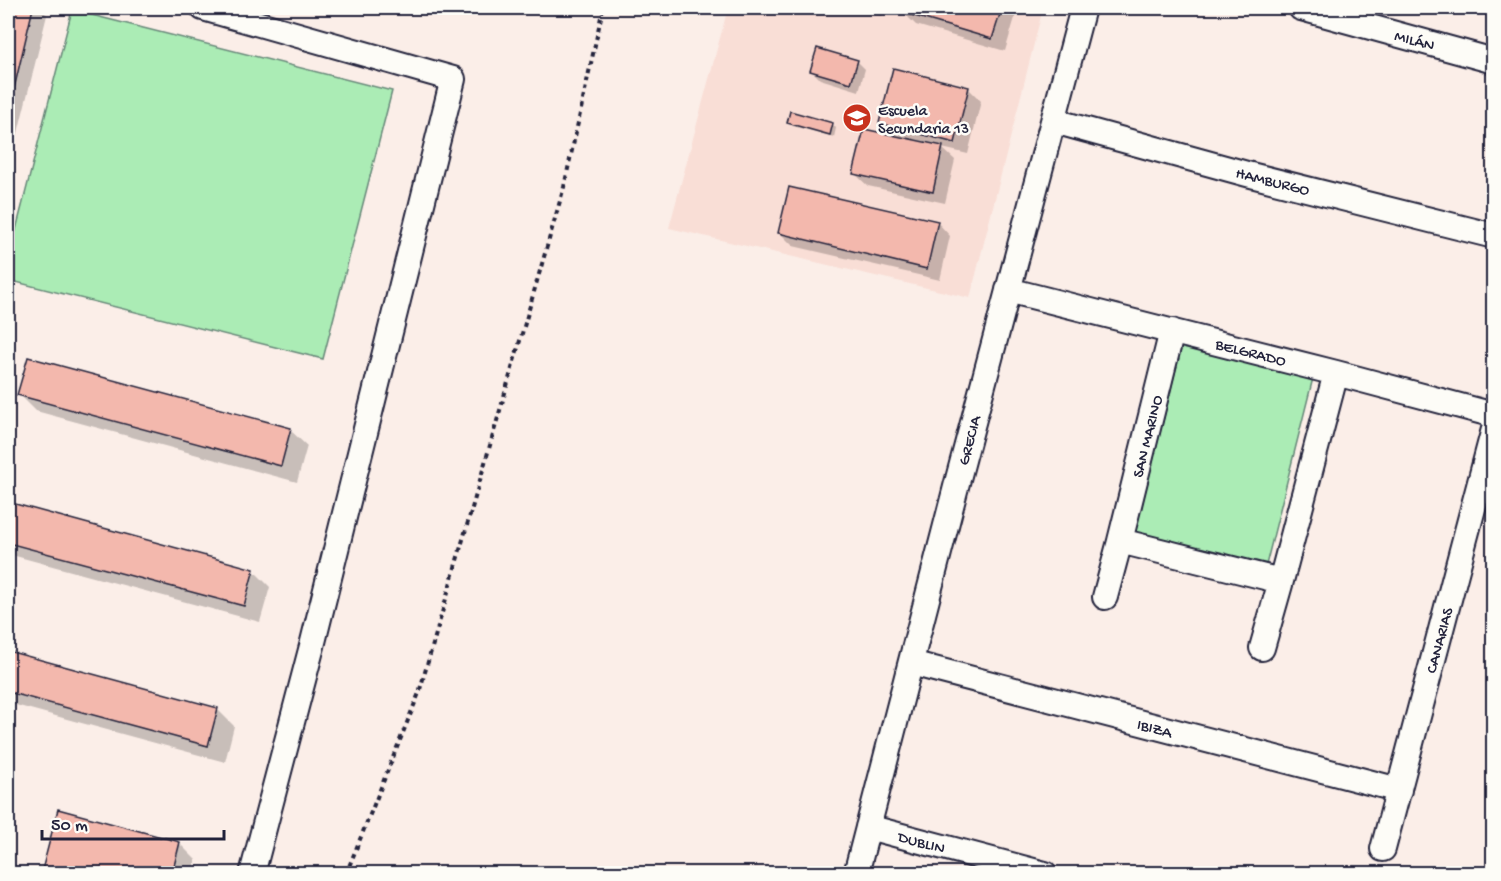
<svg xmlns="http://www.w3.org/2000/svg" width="1501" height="881" viewBox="0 0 1501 881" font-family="'Gochi Hand',sans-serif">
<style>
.built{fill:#f9ded6}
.green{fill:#abecb5;stroke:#668778;stroke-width:1.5}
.shadow{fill:#0003}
.building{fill:#f3b8ad;stroke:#22223b;stroke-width:1.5}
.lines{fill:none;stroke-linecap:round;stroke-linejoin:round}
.minor-casing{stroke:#22223b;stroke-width:28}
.path{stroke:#22223b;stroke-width:4;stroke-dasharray:4.5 4.5;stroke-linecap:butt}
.minor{stroke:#fdfcf7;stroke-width:24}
.labels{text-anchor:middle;stroke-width:5;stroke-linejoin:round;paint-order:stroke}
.street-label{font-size:16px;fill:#22223b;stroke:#fdfcf7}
.poi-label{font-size:16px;fill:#22223b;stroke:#fdfcf7;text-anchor:start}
</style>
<rect width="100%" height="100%" fill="#fbeee8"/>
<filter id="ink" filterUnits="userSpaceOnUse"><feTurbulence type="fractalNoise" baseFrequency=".0167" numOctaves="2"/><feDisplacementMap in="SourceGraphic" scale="12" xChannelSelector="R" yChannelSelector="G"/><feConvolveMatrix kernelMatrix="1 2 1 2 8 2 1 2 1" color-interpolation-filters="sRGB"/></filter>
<g filter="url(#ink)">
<path class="built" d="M728,8H1043L970,298L669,228Z"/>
<path class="green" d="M72,10L392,91L323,359L8,280V261Z
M1182,345L1313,378L1266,565L1135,533Z"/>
<path class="shadow" d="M8,8H40L47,15L17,137L8,134Z
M849,8H885L882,16Z
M904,8H1014L1017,11L1005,51L916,25L903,12Z
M857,61L865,69L859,91L820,79L812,71Z
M895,70L969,89L981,101L968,154L942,148L955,160L945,203L868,186L855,174L895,137L881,123Z
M789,122L832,124L836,128L834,137L793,126Z
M8,156L10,159L8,170Z
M790,188L938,223L950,236L940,280L793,246L780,233Z
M19,394L290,430L307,446L297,482L36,411Z
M8,504L253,570L270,587L260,622L8,554Z
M8,653L218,710L234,726L225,762L8,703Z
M179,843L196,860L192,874H43Z"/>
<path class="building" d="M8,8H33L8,114Z
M903,8H1002L992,39L901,12Z
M817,48L858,60L851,83L810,71Z
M893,68L969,87L955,143L879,123Z
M790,111L833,123L830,135L787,123Z
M864,129L943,146L933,192L853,174Z
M789,187L938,221L927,269L778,233Z
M28,357L291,428L281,466L17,395Z
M8,502L254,569L244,606L8,543Z
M8,651L218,708L208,746L8,692Z
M58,809L180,842L172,874H41Z"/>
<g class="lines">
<g class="minor-casing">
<path id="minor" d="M203,8L453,79L312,646L252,874
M1301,8L1494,61
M1054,121L1247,174L1494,236
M1008,290L1336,373L1494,415
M1172,331L1120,541L1281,581L1336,373
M1105,597L1120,541
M1262,648L1281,581
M911,663L1399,790
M868,827L1045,874
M1383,849L1494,429
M856,874L958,479L1083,8"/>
</g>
<path class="path" d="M346,874L419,693L564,187L603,8"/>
<use href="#minor" class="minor"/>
</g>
</g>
<defs>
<g id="school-disc" transform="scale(1.5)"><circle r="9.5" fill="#c8321e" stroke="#fdfcf7"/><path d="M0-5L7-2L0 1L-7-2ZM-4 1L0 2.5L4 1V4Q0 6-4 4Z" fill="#fff"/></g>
</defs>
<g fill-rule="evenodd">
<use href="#school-disc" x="857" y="118"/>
</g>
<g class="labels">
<g class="street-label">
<text transform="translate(1415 39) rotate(15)" y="6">MILÁN</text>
<text transform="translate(1273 180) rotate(14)" y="6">HAMBURGO</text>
<text transform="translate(1251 351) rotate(14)" y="6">BELGRADO</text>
<text transform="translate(1146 436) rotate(-76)" y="6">SAN MARINO</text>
<text transform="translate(968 440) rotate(-75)" y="6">GRECIA</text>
<text transform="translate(1438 640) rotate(-75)" y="6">CANARIAS</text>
<text transform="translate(1155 727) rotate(15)" y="6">IBIZA</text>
<text transform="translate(922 841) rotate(15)" y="6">DUBLIN</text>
</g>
<g class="poi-label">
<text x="878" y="115">Escuela<tspan x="878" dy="18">Secundaria 13</tspan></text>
</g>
</g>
<rect width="1501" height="881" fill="none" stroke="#fdfcf7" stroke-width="30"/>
<rect x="15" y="15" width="1471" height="851" fill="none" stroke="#22223b" stroke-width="2" filter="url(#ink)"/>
<path d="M42 830v9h182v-9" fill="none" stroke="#22223b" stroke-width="3"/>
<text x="51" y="830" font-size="18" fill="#22223b" stroke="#fdfcf7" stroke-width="4.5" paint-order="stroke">50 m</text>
</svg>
